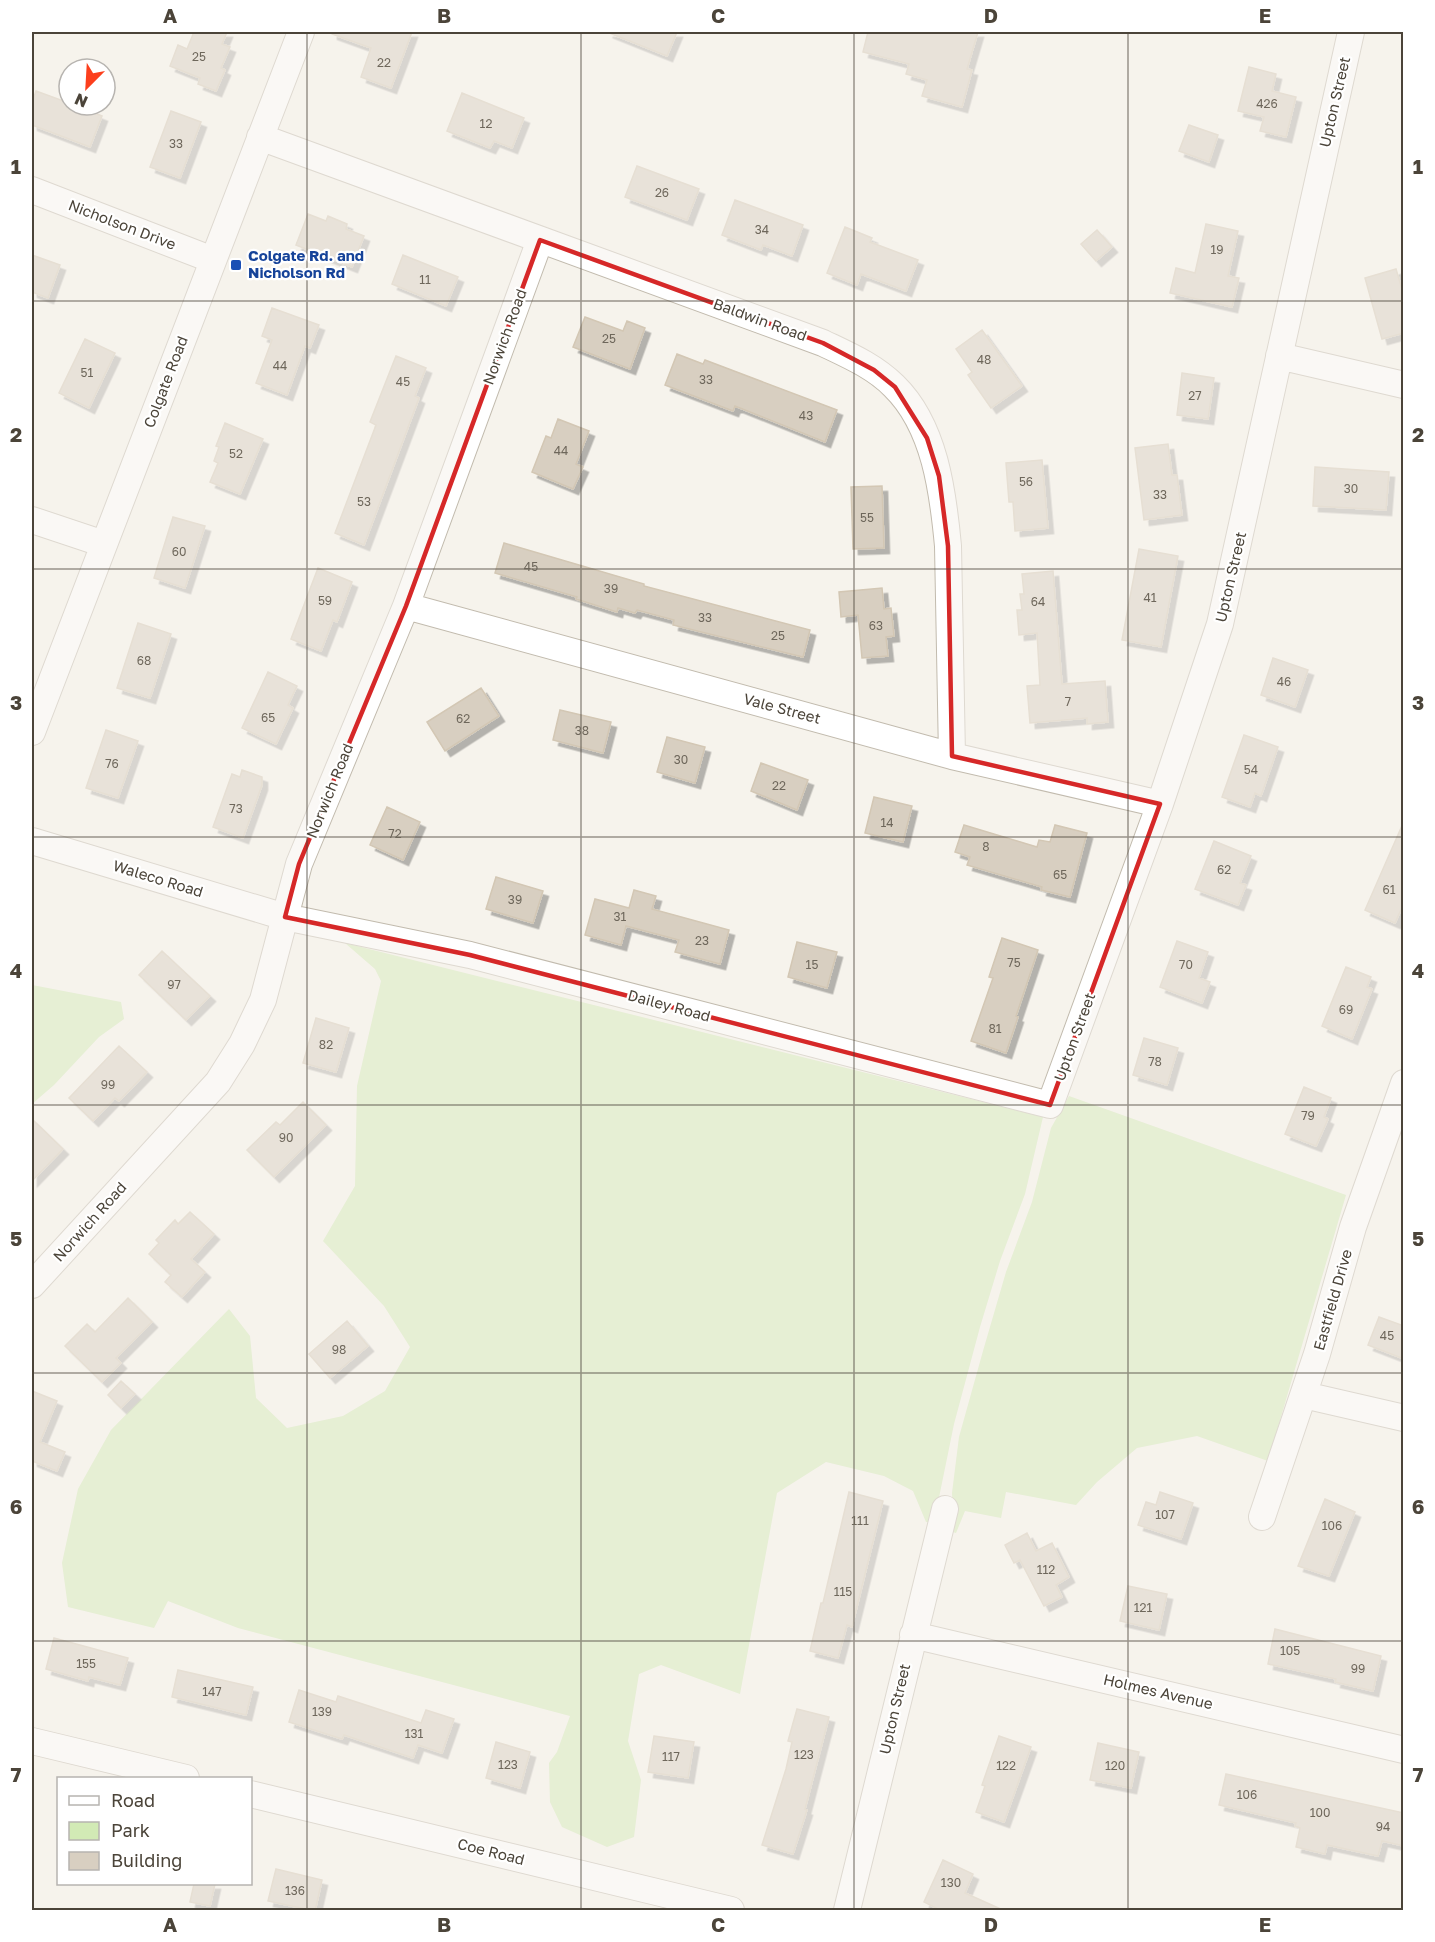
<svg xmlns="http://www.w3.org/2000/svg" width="1435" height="1942" viewBox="0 0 1435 1942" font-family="'Golos Text',sans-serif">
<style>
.green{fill:#d2eab5}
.building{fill:#d8cfc1;stroke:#d3c7b4;stroke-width:1.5;filter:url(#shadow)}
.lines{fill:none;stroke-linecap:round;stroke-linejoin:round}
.street-casing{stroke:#c2bbae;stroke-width:28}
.street{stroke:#fff;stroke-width:26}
.marked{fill:none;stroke:#d62828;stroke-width:4.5;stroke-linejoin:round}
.grid{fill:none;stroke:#4b4439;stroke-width:1.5;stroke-opacity:0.55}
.transit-dot{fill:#1a4fb4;stroke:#fff;stroke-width:2}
.labels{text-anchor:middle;stroke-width:4.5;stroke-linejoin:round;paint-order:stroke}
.number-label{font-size:12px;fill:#6e675b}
.street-label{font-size:15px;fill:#4b4439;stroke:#fff}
.transit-label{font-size:15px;font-weight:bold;fill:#164399;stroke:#fff;text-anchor:start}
.neatline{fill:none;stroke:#4b4439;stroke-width:2}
.grid-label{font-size:20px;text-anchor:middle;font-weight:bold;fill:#4b4439}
</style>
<defs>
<filter id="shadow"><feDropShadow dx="5.5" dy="5.5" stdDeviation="0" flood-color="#0004"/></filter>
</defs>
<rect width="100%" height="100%" fill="#f6f3ec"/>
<path class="green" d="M345,943L1043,1117L1025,1194L1000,1261L980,1327L954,1424L934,1522H926L913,1491L884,1476L826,1462L777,1493L740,1694L661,1665L639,1674L628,1741L641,1780L634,1837L607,1847L562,1827L550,1802L549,1763L557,1752L570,1716L238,1628L168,1601L154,1628L68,1607L62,1563L78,1489L111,1430L229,1309L250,1336L256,1398L287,1428L343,1416L385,1391L410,1347L384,1306L323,1241L355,1186L357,1086L381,981L375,969Z
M32,985L121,1002L124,1019L99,1037L54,1085L32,1104Z
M1069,1096L1346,1195L1268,1461L1197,1436L1137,1448L1097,1482L1076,1505L1006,1492L1001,1518L965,1511L956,1533L947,1530L953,1512L952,1493L959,1437L983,1351L1006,1272L1032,1202L1051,1128Z"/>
<path class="building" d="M194,32H227L222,44L230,47L221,68L225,70L216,91L198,84L200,78L170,66L178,45L187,49Z
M332,32H412L391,88L361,77L371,48L332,34Z
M607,32H677L667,56Z
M868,32H978L967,69L972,70L962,107L922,96L927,80L906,74L909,64L863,52Z
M1249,67L1276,74L1272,91L1296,97L1286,137L1260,131L1264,117L1238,111Z
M36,91L69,103V105H74L102,116L90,147L32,125V103Z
M462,93L524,118L512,148L494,141L490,148L447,131Z
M171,111L201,122L180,178L150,167Z
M1189,125L1218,135L1209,162L1179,151Z
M637,166L699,189L687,220L625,197Z
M735,200L803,225L792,256L763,245L761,250L722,235Z
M308,214L326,221L328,216L347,224L346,229L364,236L352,267L296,245Z
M1206,224L1238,231L1228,276L1239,278L1232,307L1170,293L1176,268L1195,273Z
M845,227L872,238L870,242L918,260L906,291L861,274L857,285L827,273Z
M1097,230L1112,247L1096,261L1081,244Z
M32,255L60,265L48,298L32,292Z
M403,255L458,277L446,306L392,284Z
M1396,269L1404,296V333L1382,339L1365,278Z
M272,308L319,325L310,348L305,346L287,395L256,383L272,340L262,336Z
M585,317L623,331L627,321L645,328L630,369L573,347Z
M982,330L1022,386L991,408L968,375L972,372L956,349Z
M85,339L115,353L89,408L59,393Z
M677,354L703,364L705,360L837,410L825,442L735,406L733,411L665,385Z
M396,356L426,368L415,396L419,398L364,545L335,533L376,425L370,422Z
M1182,373L1214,378L1208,419L1177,415Z
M558,419L589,431L576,464L583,467L573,489L532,472L546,436L551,438Z
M225,423L263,439L240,494L210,482L218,463L214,461L219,447L216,446Z
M1168,444L1172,475H1177L1182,515L1144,520L1135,448Z
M1042,460L1048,528L1015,531L1013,502H1009L1006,463Z
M1315,467L1389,472L1386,510L1313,506Z
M882,486L884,548L853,549L851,487Z
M173,517L205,526L185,588L154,578Z
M504,543L644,584V586L810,630L803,657L673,625L674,620L637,610L635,613L618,608L617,612L576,599L577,597L495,573Z
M1139,549L1178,556L1161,647L1122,640Z
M318,568L352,582L337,622L333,620L321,651L291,639Z
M1053,571L1062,684L1105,681L1108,722L1087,724V718L1030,723L1027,686L1040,685L1037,633L1019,635L1017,610H1022L1020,594H1024L1022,574Z
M882,588L884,609L891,608L894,636L886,637L888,656L862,658L858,615L841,617L839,592Z
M138,623L171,634L150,698L117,688Z
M1273,658L1308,670L1295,707L1261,695Z
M268,672L297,686L288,705L293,708L276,744L242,728Z
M481,688L499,716L445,751L427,722Z
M560,710L611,722L603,753L553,740Z
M106,730L138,741L118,798L86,788Z
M1244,735L1278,747L1261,796L1255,793L1250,807L1222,797Z
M667,737L705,747L695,783L657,772Z
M761,763L808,780L797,810L751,791Z
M242,770L262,777V785L243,838L213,827L232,774L240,777Z
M874,797L912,806L903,842L865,833Z
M387,807L420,822L403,860L370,845Z
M1404,821V903L1395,923L1365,910Z
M964,825L1037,847L1039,840L1050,842L1055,825L1087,833L1070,897L1041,890L1042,887L967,865L970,857L955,852Z
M1214,841L1251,856L1240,883L1246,885L1238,905L1195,889Z
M496,877L543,891L533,923L486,909Z
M634,890L656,896L652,909L729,930L720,964L675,952L679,940L626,926L621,945L585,935L595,899L629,908Z
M1002,938L1038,950L1016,1016L1018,1017L1006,1053L971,1041L993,978L989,977Z
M1177,941L1208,952L1199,978L1210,982L1202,1003L1160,987Z
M797,942L837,952L827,988L788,977Z
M162,951L210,996L186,1020L139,975Z
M1346,967L1371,977L1367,987L1372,989L1352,1039L1322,1026Z
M316,1018L349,1028L336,1072L303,1063Z
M1144,1038L1178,1048L1167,1085L1133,1075Z
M119,1046L147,1072L119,1101L115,1098L93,1121L69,1098Z
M1304,1087L1331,1098L1324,1117L1328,1119L1316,1146L1285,1134Z
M303,1102L326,1125L274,1177L247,1150L276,1122L280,1125Z
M32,1119L63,1149L32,1181Z
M190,1212L214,1234L191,1259L205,1272L182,1297L165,1282L171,1275L149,1254L159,1243L156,1240L175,1220L178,1224Z
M128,1298L152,1322L116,1358L121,1363L102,1382L65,1346L87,1324L95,1332Z
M1379,1317L1404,1326V1359L1368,1345Z
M347,1321L368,1346L330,1378L309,1354Z
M121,1381L135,1394L121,1408L108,1395Z
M32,1391L57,1401L40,1442L65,1452L57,1471L32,1461Z
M849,1492L883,1501L852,1627L847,1625L838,1658L810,1651L821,1603H823Z
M1160,1492L1193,1503L1181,1539L1138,1525L1146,1502L1156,1505Z
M1325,1499L1355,1512L1329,1576L1298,1566Z
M1027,1533L1036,1551L1052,1543L1069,1577L1056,1585L1062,1597L1044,1606L1020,1560L1014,1563L1005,1545Z
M1128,1586L1167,1594L1159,1630L1120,1621Z
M1275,1629L1381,1656L1373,1691L1335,1682L1336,1679L1268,1664Z
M54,1638L128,1658L120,1685L89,1677L88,1681L46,1669Z
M178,1670L253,1687L246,1715L172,1697Z
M299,1690L336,1702L338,1696L421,1723L426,1710L454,1719L442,1753L418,1745L413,1758L344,1735L342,1739L289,1722Z
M797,1709L829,1717L805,1809L807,1810L793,1854L762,1845L786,1769L792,1742L788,1741Z
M654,1736L694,1742L688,1778L648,1772Z
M999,1736L1031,1747L1004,1822L976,1812L985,1786L982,1785Z
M496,1742L530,1752L520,1788L486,1778Z
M1098,1743L1139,1752L1131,1788L1090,1780Z
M1226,1774L1404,1813V1846L1382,1841L1378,1856L1327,1845L1325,1854L1296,1847L1300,1828L1295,1826L1296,1823L1219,1805Z
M943,1860L973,1874L965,1893L1005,1911H942L924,1902Z
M276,1869L322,1880L315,1911L268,1901Z
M194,1884H215L210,1906L190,1902Z"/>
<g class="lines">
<g class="street-casing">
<path id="street" d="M260,137L823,343C848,355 874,366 894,386C935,426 943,492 948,546L952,756
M32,190L213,260
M1279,356L1404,385
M32,520L104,544
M406,606L952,756L1160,804
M32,732L301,32
M32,841L285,917L470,955L1050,1105L1160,804L1220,624L1351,32
M32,1285L218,1082L242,1044L263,1000L299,864L406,606L540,240
M1304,1395L1404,1418
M1262,1517L1317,1354L1353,1227L1404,1083
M913,1635L1404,1750
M32,1741L186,1778
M250,1794L731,1910
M847,1910L945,1509"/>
</g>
<use href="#street" class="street"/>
</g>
<path d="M0 0H1435V1942H0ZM540,240L823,343L874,370L895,387L927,438L939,476L948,546L952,756L1160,804L1050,1105L470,955L285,917L299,864L406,606Z" fill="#f6f3ec" fill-opacity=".55" fill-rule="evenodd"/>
<path class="marked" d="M540,240L823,343L874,370L895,387L927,438L939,476L948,546L952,756L1160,804L1050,1105L470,955L285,917L299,864L406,606Z"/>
<path class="grid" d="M307,32V1910M581,32V1910M854,32V1910M1128,32V1910M32,301H1404M32,569H1404M32,837H1404M32,1105H1404M32,1373H1404M32,1641H1404"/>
<rect class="transit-dot" x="230" y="259" width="12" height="12" rx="3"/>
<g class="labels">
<g class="number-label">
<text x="199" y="61">25</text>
<text x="384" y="67">22</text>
<text x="1267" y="108">426</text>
<text x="486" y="128">12</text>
<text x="176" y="148">33</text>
<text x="662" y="197">26</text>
<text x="762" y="234">34</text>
<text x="1217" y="254">19</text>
<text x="425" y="284">11</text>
<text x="609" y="343">25</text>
<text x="984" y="364">48</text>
<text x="280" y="370">44</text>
<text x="87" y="377">51</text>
<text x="706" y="384">33</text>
<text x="403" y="386">45</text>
<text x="1195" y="400">27</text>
<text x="806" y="420">43</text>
<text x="561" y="455">44</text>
<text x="236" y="458">52</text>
<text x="1026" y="486">56</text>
<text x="1351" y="493">30</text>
<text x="1160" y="499">33</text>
<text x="364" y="506">53</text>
<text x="867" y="522">55</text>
<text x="179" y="556">60</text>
<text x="531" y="571">45</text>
<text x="611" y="593">39</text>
<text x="1150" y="602">41</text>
<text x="325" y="605">59</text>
<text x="1038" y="606">64</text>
<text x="705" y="622">33</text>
<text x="876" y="630">63</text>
<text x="778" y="640">25</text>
<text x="144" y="665">68</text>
<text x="1284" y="686">46</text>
<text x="1068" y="706">7</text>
<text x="268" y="722">65</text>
<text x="463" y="723">62</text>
<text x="582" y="735">38</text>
<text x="681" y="764">30</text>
<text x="112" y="768">76</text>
<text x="1251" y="774">54</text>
<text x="779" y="790">22</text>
<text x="236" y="813">73</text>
<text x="887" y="827">14</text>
<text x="395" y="838">72</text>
<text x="986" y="851">8</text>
<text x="1224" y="874">62</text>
<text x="1060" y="879">65</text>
<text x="1389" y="894">61</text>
<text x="515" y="904">39</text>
<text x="620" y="921">31</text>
<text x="702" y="945">23</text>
<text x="1014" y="967">75</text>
<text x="812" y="969">15</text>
<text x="1186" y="969">70</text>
<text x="174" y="989">97</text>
<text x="1346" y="1014">69</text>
<text x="995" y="1033">81</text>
<text x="326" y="1049">82</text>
<text x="1155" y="1066">78</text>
<text x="108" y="1089">99</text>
<text x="1308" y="1120">79</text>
<text x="286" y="1142">90</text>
<text x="1387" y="1340">45</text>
<text x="339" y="1354">98</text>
<text x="1165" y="1519">107</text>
<text x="860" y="1525">111</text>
<text x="1332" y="1530">106</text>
<text x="1046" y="1574">112</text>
<text x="843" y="1596">115</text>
<text x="1143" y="1612">121</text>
<text x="1290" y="1655">105</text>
<text x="86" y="1668">155</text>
<text x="1358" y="1673">99</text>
<text x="212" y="1696">147</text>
<text x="322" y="1716">139</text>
<text x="414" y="1738">131</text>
<text x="804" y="1759">123</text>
<text x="671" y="1761">117</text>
<text x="508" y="1769">123</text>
<text x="1006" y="1770">122</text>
<text x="1115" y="1770">120</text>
<text x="1247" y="1799">106</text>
<text x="1320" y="1817">100</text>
<text x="1383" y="1831">94</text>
<text x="951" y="1887">130</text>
<text x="295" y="1895">136</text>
</g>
<g class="street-label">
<text transform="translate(1335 102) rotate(-77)" y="5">Upton Street</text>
<text transform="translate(122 225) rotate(21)" y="5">Nicholson Drive</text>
<text transform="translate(760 320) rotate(20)" y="5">Baldwin Road</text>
<text transform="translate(505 337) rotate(-70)" y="5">Norwich Road</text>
<text transform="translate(166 382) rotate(-69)" y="5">Colgate Road</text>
<text transform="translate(1231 577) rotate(-77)" y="5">Upton Street</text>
<text transform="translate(782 709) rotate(15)" y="5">Vale Street</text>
<text transform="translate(330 791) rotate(-68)" y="5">Norwich Road</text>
<text transform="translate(158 879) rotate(17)" y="5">Waleco Road</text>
<text transform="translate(669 1006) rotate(15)" y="5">Dailey Road</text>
<text transform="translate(1075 1037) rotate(-70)" y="5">Upton Street</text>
<text transform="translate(90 1222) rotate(-48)" y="5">Norwich Road</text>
<text transform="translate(1333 1300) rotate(-74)" y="5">Eastfield Drive</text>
<text transform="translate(1158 1692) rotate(13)" y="5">Holmes Avenue</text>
<text transform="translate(895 1709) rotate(-77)" y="5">Upton Street</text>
<text transform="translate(491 1852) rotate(14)" y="5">Coe Road</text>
</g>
<g class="transit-label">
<text x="248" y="261">Colgate Rd. and<tspan x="248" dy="17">Nicholson Rd</tspan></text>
</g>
</g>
<rect width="1435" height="1942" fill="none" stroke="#ffffff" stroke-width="66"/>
<rect x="57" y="1777" width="195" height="108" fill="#ffffff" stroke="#b7b4b0" stroke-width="1.5"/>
<rect x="69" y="1796" width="30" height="9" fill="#ffffff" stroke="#b7b4b0" stroke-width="1.5"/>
<text x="111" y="1807" font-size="18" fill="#4b4439">Road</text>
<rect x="69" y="1822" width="30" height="18" fill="#d2eab5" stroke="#b7b4b0" stroke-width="1.5"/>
<text x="111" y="1837" font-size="18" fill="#4b4439">Park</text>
<rect x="69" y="1852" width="30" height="18" fill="#d8cfc1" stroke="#b7b4b0" stroke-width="1.5"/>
<text x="111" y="1867" font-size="18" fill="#4b4439">Building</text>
<g transform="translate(87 87) rotate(204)"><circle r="28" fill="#ffffff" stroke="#b7b4b0" stroke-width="1.5"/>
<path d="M0-4.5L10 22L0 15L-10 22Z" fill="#fc3f1d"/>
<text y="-9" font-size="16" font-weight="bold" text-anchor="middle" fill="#4b4439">N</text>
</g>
<rect x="33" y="33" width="1369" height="1876" class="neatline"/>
<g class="grid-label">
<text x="170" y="23">A</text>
<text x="444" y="23">B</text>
<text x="718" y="23">C</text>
<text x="991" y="23">D</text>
<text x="1265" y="23">E</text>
<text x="16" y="174">1</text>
<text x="1418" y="174">1</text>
<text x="16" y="442">2</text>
<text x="1418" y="442">2</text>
<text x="16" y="710">3</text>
<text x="1418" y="710">3</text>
<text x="16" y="978">4</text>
<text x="1418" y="978">4</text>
<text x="16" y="1246">5</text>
<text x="1418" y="1246">5</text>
<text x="16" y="1514">6</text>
<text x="1418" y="1514">6</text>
<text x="16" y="1782">7</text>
<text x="1418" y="1782">7</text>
<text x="170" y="1932">A</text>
<text x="444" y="1932">B</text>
<text x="718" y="1932">C</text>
<text x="991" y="1932">D</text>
<text x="1265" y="1932">E</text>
</g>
</svg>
